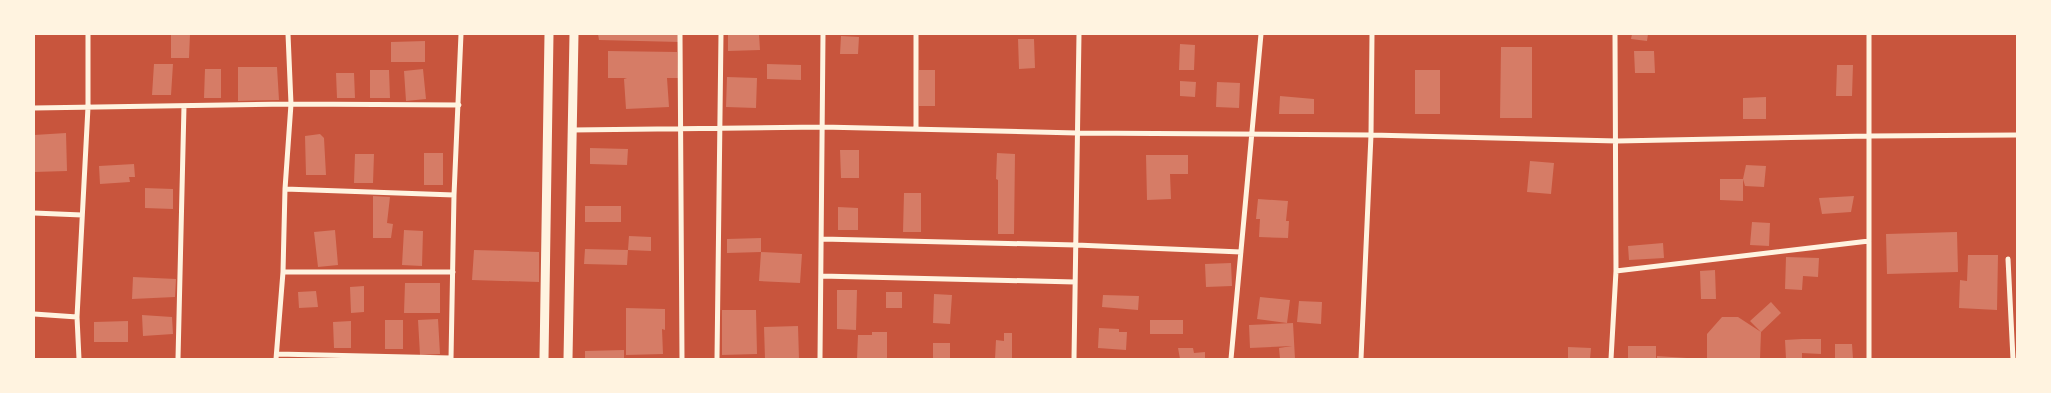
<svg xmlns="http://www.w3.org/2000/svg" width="2051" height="393" viewBox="0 0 2051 393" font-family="'DejaVu Sans',sans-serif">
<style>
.building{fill:#d67c66}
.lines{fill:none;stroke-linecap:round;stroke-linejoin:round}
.minor{stroke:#fff3e0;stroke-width:5}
.tertiary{stroke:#fff3e0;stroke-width:9}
</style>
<rect width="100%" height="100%" fill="#c8553d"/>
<path class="building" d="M171,34H190L189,58H171Z
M598,34H680V42L599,40Z
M728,34H759L760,50L728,51Z
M1632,34H1648L1647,41L1631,39Z
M841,36L859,37L858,54H840Z
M1018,39H1034L1035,68L1019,69Z
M425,41V62H391V42Z
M1180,44L1195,45L1194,70H1179Z
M1501,47H1532V118H1500Z
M608,51L677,52L678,78H667L669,107L626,109L624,79L627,78H608Z
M1634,51H1654L1655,73H1635Z
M154,64H173L171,95H152Z
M767,64L801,65V80L767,79Z
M1837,65H1853L1852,96H1836Z
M238,67H277L279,100L238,101Z
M205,69H221V98H204Z
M423,69L426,99L406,101L404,71Z
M370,70H389L390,98H370Z
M919,70H935V106H919Z
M1415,70H1440V114H1415Z
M336,73H354L355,98H337Z
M727,77L757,78L756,108L726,107Z
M1180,81L1196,82L1195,97L1180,96Z
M1217,82L1240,83L1239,108L1216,107Z
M1280,96L1314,99V114H1279Z
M1766,97V119H1743V98Z
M66,133L67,171L34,172V135Z
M320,134L324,138L326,175H306L305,136Z
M590,148L628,149L627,165L590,164Z
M840,150H859V178H841Z
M424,153H443V185H424Z
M997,153L1015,154L1014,234H998V180L996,179Z
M355,154H374L373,183H354Z
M1146,155H1188V174H1170L1171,199L1147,200Z
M1530,161L1554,163L1551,194L1527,192Z
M134,164L135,177H129L130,182L100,184L99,166Z
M1746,165L1766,166L1764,187L1745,186L1743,179Z
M1720,179H1743V201L1720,200Z
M145,188L173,189V209L145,208Z
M904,193H921V232H903Z
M373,196L390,197L387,223L393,224L391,238H373Z
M1854,196L1851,212L1822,214L1819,198Z
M1258,199L1288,201L1286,221H1289L1288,238L1259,237L1260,219H1256Z
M585,206H621V222H585Z
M838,207L858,208V230H838Z
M1752,222L1770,223L1769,246L1750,245Z
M335,230L338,265L318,267L314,232Z
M404,230L423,231L422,266L402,265Z
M1957,232L1958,272L1887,274L1886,234Z
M629,236L651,237V251L628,250Z
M761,238V252L727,253V239Z
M1663,243L1664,258L1629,260L1628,246Z
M585,249L628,250L627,265L584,264Z
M474,250L539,252V282L472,280Z
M761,252L802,254L800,283L759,281Z
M1968,255H1998L1997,310L1959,308L1960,280L1967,281Z
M1786,257L1819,258L1818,277L1803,276L1802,290L1785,289Z
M1231,263L1232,286L1206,287L1205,264Z
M1715,270L1716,299H1701L1700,271Z
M133,277L176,279L175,297L132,299Z
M405,283H440V313H404Z
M364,286V312L351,313L350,287Z
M837,290H857L856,330L837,329Z
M316,291L318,307L299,308L298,292Z
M886,292H902V308H886Z
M934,294L952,295L950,324L933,323Z
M1103,295L1139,296L1138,310L1102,307Z
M1260,297L1290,300L1287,323L1257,319Z
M1299,301L1322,302L1321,324L1297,322Z
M1771,302L1781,313L1761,332L1750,321Z
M626,308L665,309V330L662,329L663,354L626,355Z
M722,310H756L757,354L722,355Z
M142,315L172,317L173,334L143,336Z
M1722,317H1738L1761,332L1760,359H1707V334Z
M438,319L440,354L420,355L418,320Z
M385,320H403V349H385Z
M1150,320H1183V334H1150Z
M128,321V342H94V322Z
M351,321V348H334L333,322Z
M1293,323L1295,359H1280L1279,348L1292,346L1250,348L1249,325Z
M798,326L799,359H765L764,327Z
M1099,328L1119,329V332H1127L1126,350L1098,348Z
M872,332H887V359H857L858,335H872Z
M1004,333H1012V359H995L996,340L1004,341Z
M1802,339H1821V354L1802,353V359H1786L1785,340Z
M933,343H950V359H933Z
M1835,344H1852L1853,359H1835Z
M1628,346H1656V359H1628Z
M1568,347L1591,348L1590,359H1568Z
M1178,348H1193L1194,353L1205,352V359H1180Z
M624,350V359H585V351Z
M1657,356L1687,358V359H1657Z"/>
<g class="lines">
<path class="minor" d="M680,34L682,359
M916,34V128
M34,108L291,104L459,105
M572,130L822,127L1077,133L1371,135L1617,141L1869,136L2017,135
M285,189L454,195
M34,213L82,215
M822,239L1076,245L1241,252
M2008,259L2013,359
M1616,271L1869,241
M283,272H453
M821,276L1075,282
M34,314L77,317
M277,354L451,358
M79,359L77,317L88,107V34
M178,359L184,106
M276,359L283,272L285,189L291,104L288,34
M451,359L454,195L461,34
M717,359L721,34
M820,359L823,34
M1074,359L1079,34
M1231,359L1261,34
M1361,359L1371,135L1372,34
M1611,359L1616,271L1615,34
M1869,359V34"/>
<path class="tertiary" d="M544,359L549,34
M568,359L574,34"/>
</g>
<rect width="2051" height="393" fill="none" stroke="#fff3e0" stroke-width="70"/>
</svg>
